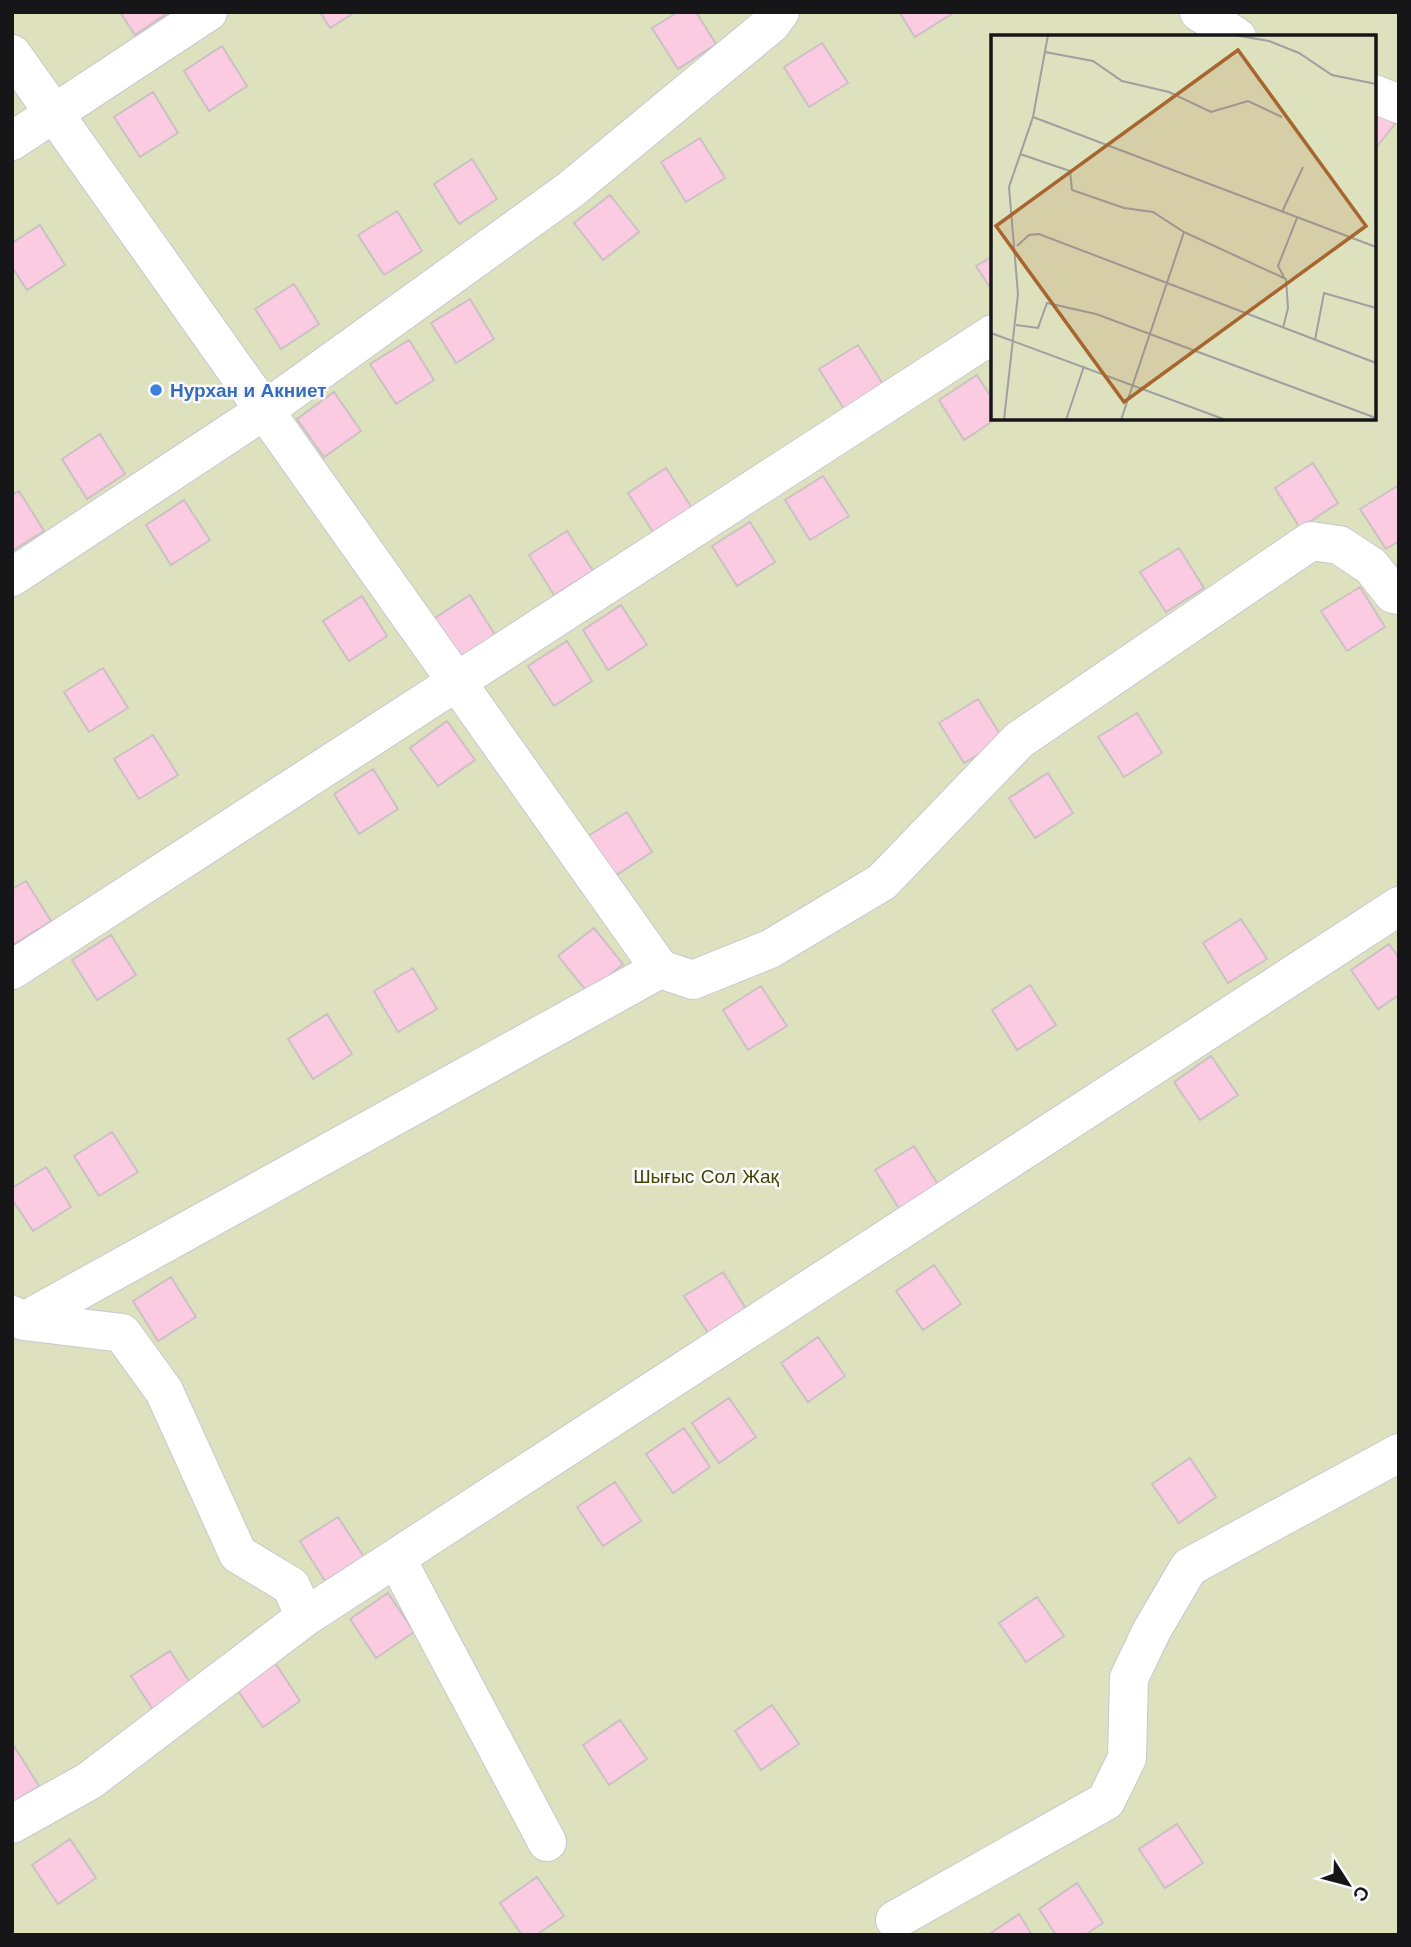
<svg xmlns="http://www.w3.org/2000/svg" width="1411" height="1947" viewBox="0 0 1411 1947" font-family="'Work Sans',sans-serif">
<style>
.green{fill:#dde1bd;fill-rule:evenodd}
.building{fill:#fbcbe1;stroke:#cac1c5;stroke-width:2}
.lines{fill:none;stroke-linecap:round;stroke-linejoin:round}
.minor-casing{stroke:#c7c8d0;stroke-width:40}
.minor{stroke:#fff;stroke-width:38}
.shop-dot{fill:#3f7fe0;stroke:#fafafe;stroke-width:2.5}
.labels{text-anchor:middle;stroke-width:5;stroke-linejoin:round;paint-order:stroke}
.shop-label{font-size:19px;font-weight:bold;fill:#366cbe;stroke:#fafafe;text-anchor:start}
.park-label{font-size:19px;fill:#424600;stroke:#fafafe}
.inset-road{fill:none;stroke:#9f9fa2;stroke-width:2}
.view{fill:#a76630;fill-opacity:0.15;stroke:#a76630;stroke-width:3.5}
.inset-edge{fill:none;stroke:#161619;stroke-width:3.5}
</style>
<rect width="100%" height="100%" fill="#fafafe"/>
<path class="green" d="M12,12H1399V1935H12ZM993,37H1374V418H993Z"/>
<path class="building" d="M120,12H169L135,35Z
M320,12H355L330,28Z
M678,12H696L716,44L678,69L652,28Z
M899,12H953V13L915,37Z
M822,43L848,83L809,107L784,67Z
M222,46L247,86L209,111L184,71Z
M153,92L178,133L140,157L114,117Z
M1374,108L1395,124L1374,150Z
M700,138L725,178L686,202L661,162Z
M472,159L497,199L459,224L434,184Z
M610,195L639,232L603,260L574,223Z
M397,211L422,251L384,275L358,235Z
M40,225L65,265L27,290L12,267V243Z
M993,256V292L976,266Z
M294,284L319,324L281,349L255,309Z
M470,299L494,339L456,363L431,323Z
M409,340L434,380L396,404L370,364Z
M858,345L883,384L844,409L819,369Z
M977,375L993,400V418H997L964,440L939,400Z
M334,392L361,431L324,457L297,419Z
M100,434L125,474L87,499L62,459Z
M1313,463L1338,503L1300,528L1275,488Z
M666,468L692,508L653,532L628,493Z
M823,476L849,516L810,540L785,500Z
M1399,485V541L1386,549L1360,509Z
M19,491L44,531L12,551V495Z
M184,500L210,540L171,565L146,525Z
M750,522L775,562L737,586L712,546Z
M567,531L593,571L554,595L529,555Z
M1179,548L1204,588L1166,612L1140,572Z
M1360,587L1385,627L1347,651L1321,611Z
M470,595L495,635L457,660L432,620Z
M362,596L387,636L349,661L323,621Z
M621,605L647,645L608,670L583,630Z
M567,641L592,681L554,706L528,666Z
M103,668L128,708L89,732L64,692Z
M978,699L1003,739L964,763L939,723Z
M1137,713L1162,753L1124,777L1098,737Z
M447,721L475,760L438,786L410,748Z
M153,735L178,775L139,799L114,759Z
M373,769L398,809L359,834L334,794Z
M1048,773L1073,813L1035,838L1009,798Z
M627,812L652,852L613,877L588,836Z
M26,881L51,921L13,945L12,889Z
M1241,919L1267,959L1228,983L1203,943Z
M594,928L623,964L588,993L558,956Z
M111,935L136,975L97,1000L72,960Z
M1389,944L1399,958V995L1378,1009L1351,970Z
M413,968L437,1009L398,1032L374,991Z
M1030,985L1056,1025L1017,1050L992,1010Z
M761,986L787,1026L748,1050L723,1010Z
M327,1014L352,1054L313,1079L288,1039Z
M1211,1056L1238,1095L1200,1120L1174,1082Z
M112,1132L138,1172L99,1196L74,1156Z
M914,1146L939,1186L900,1210L875,1170Z
M46,1167L71,1207L33,1231L12,1199V1188Z
M934,1265L961,1304L923,1330L896,1291Z
M723,1272L748,1312L710,1336L684,1296Z
M171,1277L196,1317L158,1341L133,1301Z
M818,1337L845,1376L808,1402L781,1363Z
M729,1398L756,1437L719,1463L692,1423Z
M684,1428L710,1467L673,1493L646,1454Z
M1190,1458L1216,1497L1179,1523L1152,1484Z
M615,1482L641,1521L603,1546L577,1507Z
M338,1517L364,1557L325,1581L300,1541Z
M388,1593L414,1632L376,1658L350,1619Z
M1037,1597L1064,1636L1026,1662L999,1623Z
M170,1651L195,1691L157,1716L131,1676Z
M274,1661L300,1701L263,1727L236,1688Z
M772,1705L799,1744L761,1770L735,1731Z
M620,1720L647,1759L609,1785L583,1745Z
M14,1746L39,1786L12,1803V1747Z
M1177,1824L1203,1863L1165,1888L1139,1849Z
M70,1839L96,1878L58,1904L32,1865Z
M537,1877L564,1916L536,1935H522L500,1903Z
M1077,1883L1103,1923L1085,1935H1056L1039,1909Z
M1019,1914L1032,1935H988Z"/>
<g class="lines">
<g class="minor-casing">
<path id="minor" d="M1199,12L1237,37
M12,54L660,969
M1374,94L1399,104
M12,141L208,12
M12,577L265,410L570,190L771,24L780,12
M12,970L993,334
M12,1315L24,1321L660,969L693,980L770,949L882,882L1019,740L1311,541L1339,545L1371,566L1393,594L1399,595
M24,1321L122,1333L164,1391L238,1554L291,1586L305,1617
M396,1558L547,1842
M12,1824L89,1781L305,1617L1399,906
M895,1920L1106,1801L1127,1758L1129,1678L1152,1630L1189,1567L1399,1453"/>
</g>
<use href="#minor" class="minor"/>
</g>
<circle class="shop-dot" cx="156" cy="390" r="7"/>
<g class="labels">
<g class="shop-label">
<text x="170" y="397">Нурхан и Акниет</text>
</g>
<g class="park-label">
<text x="706" y="1183">Шығыс Сол Жақ</text>
</g>
</g>
<g transform="translate(991 35)">
<rect width="385" height="385" fill="#fafafe"/>
<path d="M0,0H385V385H2Z" fill="#dde1bd"/>
<path class="inset-road" d="M243,0L278,6L308,18L341,40L385,49M54,17L102,26L131,46L178,57L220,77L257,66L291,82M42,82L385,212M29,119L79,136L81,155L133,173L162,177L193,197L295,244L297,273L292,293M291,177L312,132M26,211L38,200L48,199L385,328M294,244L287,231L306,183M25,290L47,293L56,268L105,279L385,383M0,298L235,385M324,305L333,258L385,273M13,385L27,259L18,152L42,82L57,0M75,385L93,331M130,385L193,197"/>
<path class="view" d="M247,15L375,191L133,367L5,191Z"/>
<rect width="385" height="385" class="inset-edge"/>
</g>
<rect width="1411" height="1947" fill="none" stroke="#161619" stroke-width="28"/>
<g transform="translate(1348 1884) rotate(126)" stroke="#fafafe" stroke-width="5" paint-order="stroke">
<path d="M0-5L12 26L0 18L-12 26Z" fill="#161619"/>
<text y="-10" font-size="19" font-weight="bold" text-anchor="middle" fill="#161619">С</text>
</g>
</svg>
